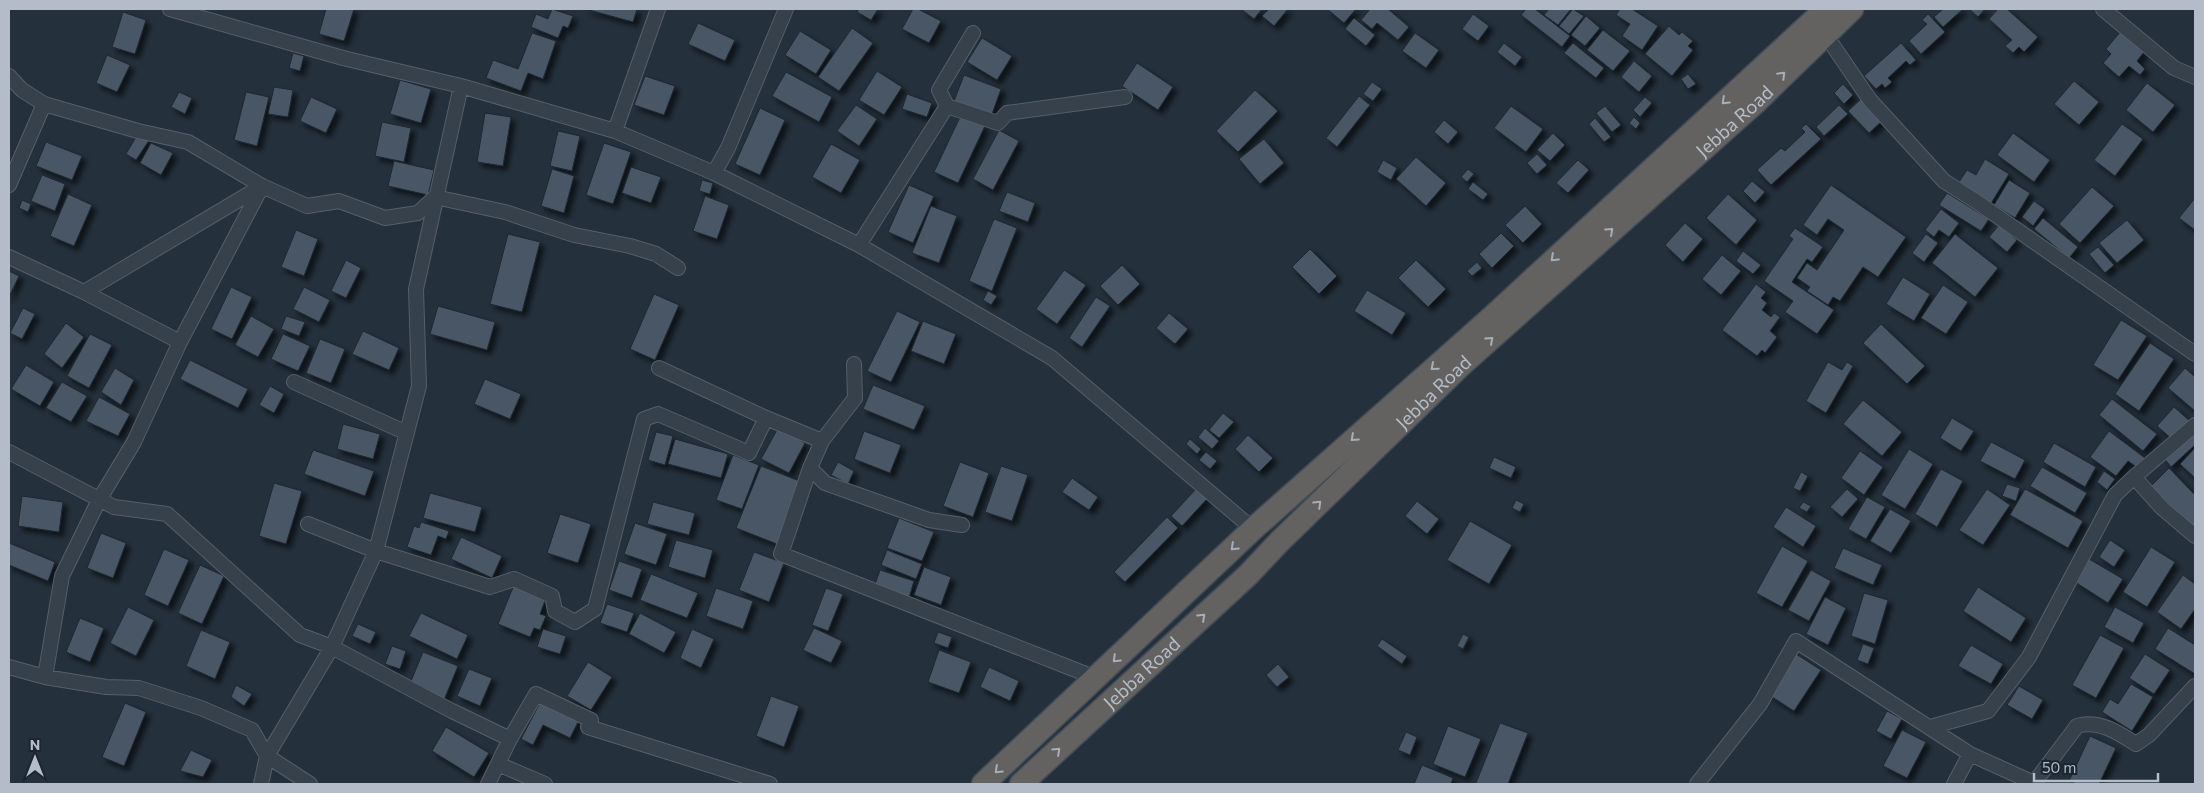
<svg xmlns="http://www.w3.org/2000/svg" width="2204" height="793" viewBox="0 0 2204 793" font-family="Commissioner,sans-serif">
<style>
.building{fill:#4a5765;stroke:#1e2833;filter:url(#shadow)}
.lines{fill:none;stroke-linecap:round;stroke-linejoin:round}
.minor-casing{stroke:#555f6a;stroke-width:16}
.trunk-casing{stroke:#424c57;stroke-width:25}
.minor{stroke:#37414c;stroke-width:14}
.trunk{stroke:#646260;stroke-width:22}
.oneway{stroke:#a7aeb8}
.labels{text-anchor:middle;stroke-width:4;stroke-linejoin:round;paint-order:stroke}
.street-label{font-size:19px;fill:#b3bcc8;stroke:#1c2631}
</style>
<defs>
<filter id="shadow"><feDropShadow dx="4.5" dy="4.5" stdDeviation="2.5" flood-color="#0009"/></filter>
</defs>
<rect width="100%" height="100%" fill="#24303c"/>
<path class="building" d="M326,9H354L344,41L319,34Z
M552,9L573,16L568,28L563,26L558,38L531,27L536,14L548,19Z
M585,9H637L633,22Z
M859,9H878L871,20L857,12Z
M913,9H918L941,21L929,43L902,29Z
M1241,9H1262L1254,19Z
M1269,9H1288L1274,26L1262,16Z
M1327,9H1356L1344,23Z
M1370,9H1388L1409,27L1398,40L1377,23L1372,29L1361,20Z
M1526,9H1535L1570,36L1562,47L1521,15Z
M1549,9H1571L1558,25L1544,15Z
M1573,9L1584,16L1569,34L1559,26Z
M1620,9H1632L1658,26L1642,50L1622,36L1630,24L1616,15Z
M1943,9H1963L1943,27L1934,17Z
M1969,9H1985L1978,17Z
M1998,9H2007L2038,37L2024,52L2019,47L2013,53L2005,46L2012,40L1989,19Z
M123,12L146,20L135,54L112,47Z
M1473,14L1489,26L1478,41L1462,29Z
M1928,14L1945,32L1921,54L1909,41L1927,24L1922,20Z
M1586,16L1600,28L1585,46L1571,35Z
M1354,18L1375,35L1366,46L1345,29Z
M698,23L735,40L725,61L688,44Z
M1669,26L1679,35L1682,32L1693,41L1688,46L1693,50L1672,76L1645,54Z
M852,28L873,43L839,91L818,77Z
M1603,30L1630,51L1613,71L1587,50Z
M800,31L831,50L816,74L785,55Z
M2121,31L2144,52L2137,61L2145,69L2140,75L2129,66L2119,77L2103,63L2111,54L2106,49Z
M532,33L556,41L543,79L528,73L521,91L486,78L493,60L518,69Z
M1415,33L1439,50L1426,68L1402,51Z
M982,38L1012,56L997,80L967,62Z
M1504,43L1522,57L1515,66L1497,52Z
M1573,43L1604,68L1596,78L1564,53Z
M1901,43L1916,60L1910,65L1906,61L1888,78L1892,82L1885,88L1882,84L1876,89L1864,76Z
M293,53L304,56L300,71L289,68Z
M107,55L130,65L117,92L96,83Z
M1634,61L1652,76L1639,92L1621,77Z
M1137,63L1173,87L1158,110L1122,86Z
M877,71L902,87L884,115L859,100Z
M786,72L832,97L819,122L772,96Z
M1688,74L1696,84L1688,89L1681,79Z
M964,75L1001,89L992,114L954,101Z
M645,76L675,86L664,115L634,105Z
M400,80L431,89L421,123L390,114Z
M2074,81L2099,102L2079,125L2054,104Z
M1372,82L1382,89L1373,101L1363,94Z
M2147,83L2175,105L2153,132L2126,110Z
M1843,84L1853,95L1844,104L1834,93Z
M274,87L293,90L288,117L268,114Z
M1255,90L1278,111L1238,152L1216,131Z
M179,92L192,98L185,114L171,107Z
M246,92L269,97L257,146L234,140Z
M907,94L932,103L927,117L902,109Z
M1359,96L1370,105L1337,147L1326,138Z
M311,97L337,109L326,133L300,121Z
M1645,97L1652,103L1640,117L1633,110Z
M1861,99L1882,121L1869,133L1848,111Z
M856,105L877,119L859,146L837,131Z
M1839,105L1848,114L1824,136L1816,127Z
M1511,106L1543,129L1526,152L1494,128Z
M1605,106L1621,125L1612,132L1596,113Z
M760,108L785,120L760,175L735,164Z
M485,113L511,117L503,166L477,162Z
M961,115L985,126L958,183L934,172Z
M1634,117L1640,123L1636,129L1629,123Z
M1595,118L1611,137L1604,142L1589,124Z
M1444,120L1458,132L1448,144L1434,132Z
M382,122L411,128L404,162L375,156Z
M1806,124L1821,139L1771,185L1757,170L1781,148L1785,151L1805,132L1801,128Z
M2122,124L2143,139L2115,176L2094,160Z
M999,130L1019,141L993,190L973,179Z
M558,131L580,136L572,171L550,166Z
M139,132L150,139L136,160L126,154Z
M1553,133L1565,145L1550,161L1537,150Z
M2013,133L2050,160L2034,182L1997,155Z
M1264,139L1284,163L1260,184L1239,159Z
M46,142L82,156L72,180L36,166Z
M151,143L173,153L161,175L140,163Z
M604,143L631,152L613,204L586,195Z
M831,144L860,160L841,193L812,177Z
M1537,154L1547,165L1537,174L1527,163Z
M1416,157L1446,183L1426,206L1396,179Z
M1985,159L2009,174L1990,205L1957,185L1967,170L1976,175Z
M1383,160L1397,168L1391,180L1377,172Z
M1578,160L1589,170L1568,193L1556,183Z
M394,161L434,170L428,195L388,186Z
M631,167L661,177L651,203L622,193Z
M552,169L574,176L564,213L541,206Z
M1468,169L1474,174L1467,182L1461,177Z
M42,175L65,184L55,211L31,201Z
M702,180L713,183L710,194L699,191Z
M2009,180L2030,193L2015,218L1994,205Z
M1752,181L1765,192L1755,203L1743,191Z
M1473,182L1488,194L1483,200L1468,189Z
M909,185L934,196L913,243L888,232Z
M1831,185L1906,237L1878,277L1863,267L1840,301L1833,297L1828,305L1807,291L1810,287L1797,278L1807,263L1817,270L1844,230L1828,219L1817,235L1803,225Z
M2092,187L2114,206L2080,243L2059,224Z
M1007,192L1035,203L1028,222L999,211Z
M1947,193L1989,219L1981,231L1939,205Z
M68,194L92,205L74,246L50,236Z
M1728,194L1757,220L1736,245L1706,218Z
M705,196L729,205L717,239L693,231Z
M2195,198V230L2179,218Z
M22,200L31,204L28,212L19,208Z
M2034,201L2045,209L2033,226L2022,217Z
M931,206L957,216L939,263L912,253Z
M1525,206L1542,224L1523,243L1505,225Z
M1941,209L1959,223L1949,237L1939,230L1934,237L1925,230Z
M2043,218L2078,247L2069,258L2034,229Z
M994,219L1017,228L992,291L969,281Z
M2127,220L2144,240L2117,263L2099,243Z
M1685,223L1703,239L1683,262L1665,245Z
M1999,225L2017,240L2007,252L1989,237Z
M1795,228L1823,247L1812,262L1807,259L1792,282L1834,310L1817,334L1785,312L1793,301L1764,281L1793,239L1789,236Z
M296,230L318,239L304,276L281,267Z
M1501,233L1514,246L1492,268L1479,254Z
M508,234L540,242L522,312L490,304Z
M1926,234L1938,243L1924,262L1912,253Z
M1955,234L1998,268L1975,297L1932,263Z
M2098,247L2114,265L2105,273L2089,254Z
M1310,249L1337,276L1319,294L1292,267Z
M1743,251L1761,265L1753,274L1736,261Z
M1722,255L1741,271L1721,295L1702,279Z
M346,260L361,268L346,298L331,291Z
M1416,260L1446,289L1428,307L1398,278Z
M1477,262L1482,268L1472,276L1467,271Z
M1122,265L1140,284L1118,305L1100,286Z
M1064,270L1086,285L1057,324L1036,309Z
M9,271L19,276L9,297Z
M1903,277L1930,294L1914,321L1886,304Z
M1756,284L1766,292L1761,298L1767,303L1762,310L1771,317L1774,313L1780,317L1770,331L1777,337L1765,353L1762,350L1757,356L1722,330Z
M1943,285L1968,302L1946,334L1921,318Z
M231,287L252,297L232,339L211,329Z
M304,287L330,300L319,322L293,309Z
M1367,290L1406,313L1392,335L1354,311Z
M988,291L997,296L991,305L983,300Z
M654,294L679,305L655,360L630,349Z
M1096,297L1110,306L1082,347L1069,338Z
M438,306L495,322L487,350L430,334Z
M23,308L35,314L22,339L10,333Z
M897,311L920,322L891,382L867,371Z
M1169,313L1188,329L1175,344L1156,328Z
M251,316L274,329L258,357L235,345Z
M286,316L305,322L299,336L281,329Z
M2121,320L2147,336L2118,380L2093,365Z
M923,321L956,334L944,364L911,351Z
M66,323L84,337L62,368L44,354Z
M1881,324L1925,366L1907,384L1863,343Z
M363,331L399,348L389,370L352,354Z
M90,334L112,345L89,388L67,376Z
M283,334L310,346L298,371L271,359Z
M320,339L345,349L331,383L306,373Z
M2150,343L2174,359L2139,411L2115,394Z
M190,360L248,389L238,408L180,379Z
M1828,362L1842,370L1847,362L1853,366L1826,413L1806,401Z
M26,365L54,382L40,406L11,389Z
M115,368L134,380L121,405L101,392Z
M2185,368L2195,377V411L2168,388Z
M485,379L521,394L510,419L474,404Z
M62,382L87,396L71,422L46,408Z
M873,385L925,406L914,430L863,409Z
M270,386L284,394L274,413L259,405Z
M99,397L130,414L118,436L86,421Z
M2112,399L2157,434L2143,451L2099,415Z
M1863,400L1902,432L1882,456L1843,424Z
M2174,407L2191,422L2174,441L2157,426Z
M1223,413L1234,422L1219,438L1209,430Z
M1952,418L1974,431L1961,451L1940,438Z
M343,424L380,434L373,459L337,449Z
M778,428L805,443L789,473L761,459Z
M1205,428L1219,441L1212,449L1198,437Z
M2195,430V445L2171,467L2164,458Z
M864,431L901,445L890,473L854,459Z
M2109,431L2145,458L2138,468L2128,461L2116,476L2090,457Z
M656,432L673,436L665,465L648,460Z
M1248,435L1273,458L1259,472L1235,449Z
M675,439L728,454L721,478L668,464Z
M1190,439L1201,449L1197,454L1186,444Z
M1991,442L2025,460L2015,479L1980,461Z
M2054,443L2096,467L2085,487L2043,462Z
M2195,448V478L2180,464Z
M1909,449L1933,464L1905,509L1881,495Z
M313,450L374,471L365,496L304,474Z
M1860,451L1883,467L1864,495L1841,478Z
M1206,452L1217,461L1210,469L1199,460Z
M733,455L759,465L742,509L716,500Z
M1494,457L1516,467L1511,478L1489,468Z
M838,462L854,471L848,484L831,475Z
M960,462L989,473L973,517L943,506Z
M761,466L802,482L777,544L736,528Z
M1001,466L1028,475L1012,521L985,512Z
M2042,467L2087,493L2075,513L2030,486Z
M2169,468L2195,495V527L2193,530L2150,487Z
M1941,469L1963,481L1937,527L1915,514Z
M2104,471L2115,479L2107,490L2097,482Z
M1801,472L1808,476L1800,491L1793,488Z
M1072,478L1098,497L1089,510L1062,492Z
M274,483L302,491L286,544L259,536Z
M2007,484L2020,488L2016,501L2002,496Z
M1196,489L1207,499L1182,526L1171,516Z
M1847,489L1858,499L1842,517L1830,507Z
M1987,489L2010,505L1983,545L1959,530Z
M2025,489L2083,521L2068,548L2010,515Z
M430,493L482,507L475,532L423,518Z
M22,496L63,502L59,532L18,526Z
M1867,497L1885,507L1866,539L1848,529Z
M1516,500L1524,504L1520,512L1512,508Z
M1417,501L1439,519L1427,534L1405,516Z
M653,502L695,513L689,535L647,524Z
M1803,502L1811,506L1807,512L1799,508Z
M1786,507L1816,526L1803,547L1773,527Z
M1890,509L1911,521L1891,553L1870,541Z
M560,514L591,524L578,563L547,553Z
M1167,517L1178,528L1125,582L1114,572Z
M899,518L934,532L922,561L887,548Z
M1470,521L1512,545L1489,584L1447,560Z
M421,522L449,531L446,539L438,536L431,555L407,547L414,526L419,528Z
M635,523L667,534L656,565L624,554Z
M101,533L126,543L113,578L87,568Z
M461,537L502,556L492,578L451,559Z
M676,540L713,550L705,578L668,567Z
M2110,540L2125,550L2114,567L2099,557Z
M9,543L55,562L48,581L9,565Z
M1782,546L1808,561L1782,607L1756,593Z
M2151,547L2175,562L2147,607L2123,592Z
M1843,548L1882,565L1873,585L1834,568Z
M164,549L189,560L168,606L144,595Z
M887,550L922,564L916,579L881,565Z
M754,552L784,563L769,602L739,590Z
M2089,559L2123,579L2108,603L2075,582Z
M619,561L642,569L632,598L609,590Z
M200,565L224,576L202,624L178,613Z
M924,567L951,577L941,605L914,595Z
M880,570L914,581L909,598L874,587Z
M1811,570L1831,581L1809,621L1788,610Z
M651,574L698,593L687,618L640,600Z
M2183,575L2195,584V609L2181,629L2157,612Z
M514,585L546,598L540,614L546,616L540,630L534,628L530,637L498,624Z
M1978,587L2026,618L2011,642L1963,611Z
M716,588L753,601L743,629L706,616Z
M826,588L843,594L828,631L812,625Z
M1864,593L1888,600L1875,644L1851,636Z
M1825,597L1846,608L1828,645L1806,634Z
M607,604L634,613L627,632L600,623Z
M128,607L154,620L136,656L110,643Z
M2115,607L2144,623L2133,643L2104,627Z
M421,613L468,635L457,659L409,636Z
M640,613L676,632L664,653L629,634Z
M80,618L104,628L90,662L66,652Z
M358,624L376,632L370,644L352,636Z
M814,628L842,641L831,663L803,650Z
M2168,628L2195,645V674L2155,649Z
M543,629L566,636L560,654L537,647Z
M692,629L714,639L701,668L680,658Z
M201,630L230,642L215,679L186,666Z
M938,632L952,637L948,648L934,643Z
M1463,634L1469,637L1463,649L1457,646Z
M2100,635L2124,648L2096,698L2072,685Z
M1382,639L1407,656L1402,664L1377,646Z
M1863,644L1874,648L1868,664L1857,660Z
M1971,645L2003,664L1991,684L1958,666Z
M392,646L406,651L400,669L385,664Z
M939,650L971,662L959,693L928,682Z
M423,652L458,666L444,700L409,686Z
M1796,654L1821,670L1794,711L1769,695Z
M2145,654L2170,670L2154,694L2129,678Z
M588,662L612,677L591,710L567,696Z
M1278,664L1289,677L1277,687L1266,675Z
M989,667L1019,681L1010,701L980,687Z
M469,669L492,678L480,706L457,696Z
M2131,684L2153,697L2132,731L2102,712L2110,699L2118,704Z
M236,685L252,694L244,706L231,697Z
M2019,686L2043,700L2032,719L2007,705Z
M771,696L799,706L784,747L756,736Z
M541,701L579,720L570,738L543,725L533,745L521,739Z
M125,703L146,712L124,766L102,757Z
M1887,711L1902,719L1891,739L1876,731Z
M1500,723L1528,733L1508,784H1480L1476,783Z
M1448,726L1481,739L1465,777L1433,764Z
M446,727L489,753L474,777L432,751Z
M1902,730L1926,742L1907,778L1883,766Z
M1406,732L1417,737L1410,755L1398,750Z
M2090,736L2116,748L2099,784H2077L2069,781Z
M191,750L212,760L203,777L180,771Z
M1422,765L1453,778L1451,784H1414Z"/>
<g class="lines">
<g class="minor-casing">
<path id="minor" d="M170,9L343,58L461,86L615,131L714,173L859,245L1052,358L1253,529
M2103,9L2174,68L2195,77
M1825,34L1870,100L1944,181L1977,202L2195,354
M9,76L22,90L44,104L138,131L188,142L262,186L307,206L339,201L385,218L418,213L435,197L505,212L574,235L630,246L656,254L678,268
M947,106L998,123L1007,113L1125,97
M615,131L658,9
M714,173L728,148L786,9
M9,185L44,104
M859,245L947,106L939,90L973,33
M9,257L84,292L180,342
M84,292L262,186
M294,382L407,433
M766,418L822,441L855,398L854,364
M822,441L810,468L825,483L929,520L962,525
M9,452L114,507L167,514L300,635L332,647L452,711L510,739L536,694L591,720L588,727L770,784
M810,468L781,554L1096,678
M2134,477L2195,425
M308,524L376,551L419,386L416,289L461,86
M9,667L45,677L106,687L139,688L201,708L252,730L267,756L310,784
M45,677L62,576L99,500L134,442L180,342L262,186
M1930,727L1988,711L2029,657L2115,495L2134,477L2162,508L2195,536
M498,764L545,784
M2034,783L2077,726C2098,719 2119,733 2136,744L2149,735L2195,686
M261,784L267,756L332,647L376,551L490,587L514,579L552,596L555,611L575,622L595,609L644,419L658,414L749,453L766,418L659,368
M488,784L510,739
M1697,784L1760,704L1796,641L1970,754L2036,784
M1954,784L1970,754"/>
</g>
<g class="trunk-casing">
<g id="trunk">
<path d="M983,784L1253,529L1491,318L1826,9"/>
<path id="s1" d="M1021,784L1248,575L1279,542L1459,367L1755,103L1852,9"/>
</g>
</g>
<use href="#minor" class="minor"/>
<use href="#trunk" class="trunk"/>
</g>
<defs><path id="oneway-chevron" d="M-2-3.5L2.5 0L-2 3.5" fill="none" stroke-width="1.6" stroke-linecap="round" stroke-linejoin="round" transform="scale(1.25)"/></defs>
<g class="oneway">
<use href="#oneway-chevron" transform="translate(1782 75) rotate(-45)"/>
<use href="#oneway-chevron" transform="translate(1725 101) rotate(137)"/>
<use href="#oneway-chevron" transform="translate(1610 231) rotate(-42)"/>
<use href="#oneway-chevron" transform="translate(1554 258) rotate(137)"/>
<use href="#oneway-chevron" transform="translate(1490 340) rotate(-42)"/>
<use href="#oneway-chevron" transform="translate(1434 367) rotate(139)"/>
<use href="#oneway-chevron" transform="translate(1354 438) rotate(138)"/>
<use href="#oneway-chevron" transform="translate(1318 504) rotate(-44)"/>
<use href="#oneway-chevron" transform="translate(1234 547) rotate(137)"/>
<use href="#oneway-chevron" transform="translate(1202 617) rotate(-43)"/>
<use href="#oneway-chevron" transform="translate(1116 659) rotate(136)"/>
<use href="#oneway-chevron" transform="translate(1057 751) rotate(-43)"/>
<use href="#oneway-chevron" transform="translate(998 770) rotate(137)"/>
</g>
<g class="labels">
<g class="street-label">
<text dy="7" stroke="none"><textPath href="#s1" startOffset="974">Jebba Road</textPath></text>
<text dy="7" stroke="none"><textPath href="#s1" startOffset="569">Jebba Road</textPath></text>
<text dy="7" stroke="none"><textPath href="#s1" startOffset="164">Jebba Road</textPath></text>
</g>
</g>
<rect width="2204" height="793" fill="none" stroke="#b3bcc8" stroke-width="20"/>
<g transform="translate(35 758)" stroke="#1c2631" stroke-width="4" paint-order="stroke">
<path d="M0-4L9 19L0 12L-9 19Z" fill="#b3bcc8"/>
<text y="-8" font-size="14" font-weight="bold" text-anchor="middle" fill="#b3bcc8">N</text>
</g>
<path d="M2034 773v8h124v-8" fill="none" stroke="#b3bcc8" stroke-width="2.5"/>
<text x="2042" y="773" font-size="15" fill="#b3bcc8" stroke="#1c2631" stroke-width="4" paint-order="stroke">50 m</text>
</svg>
